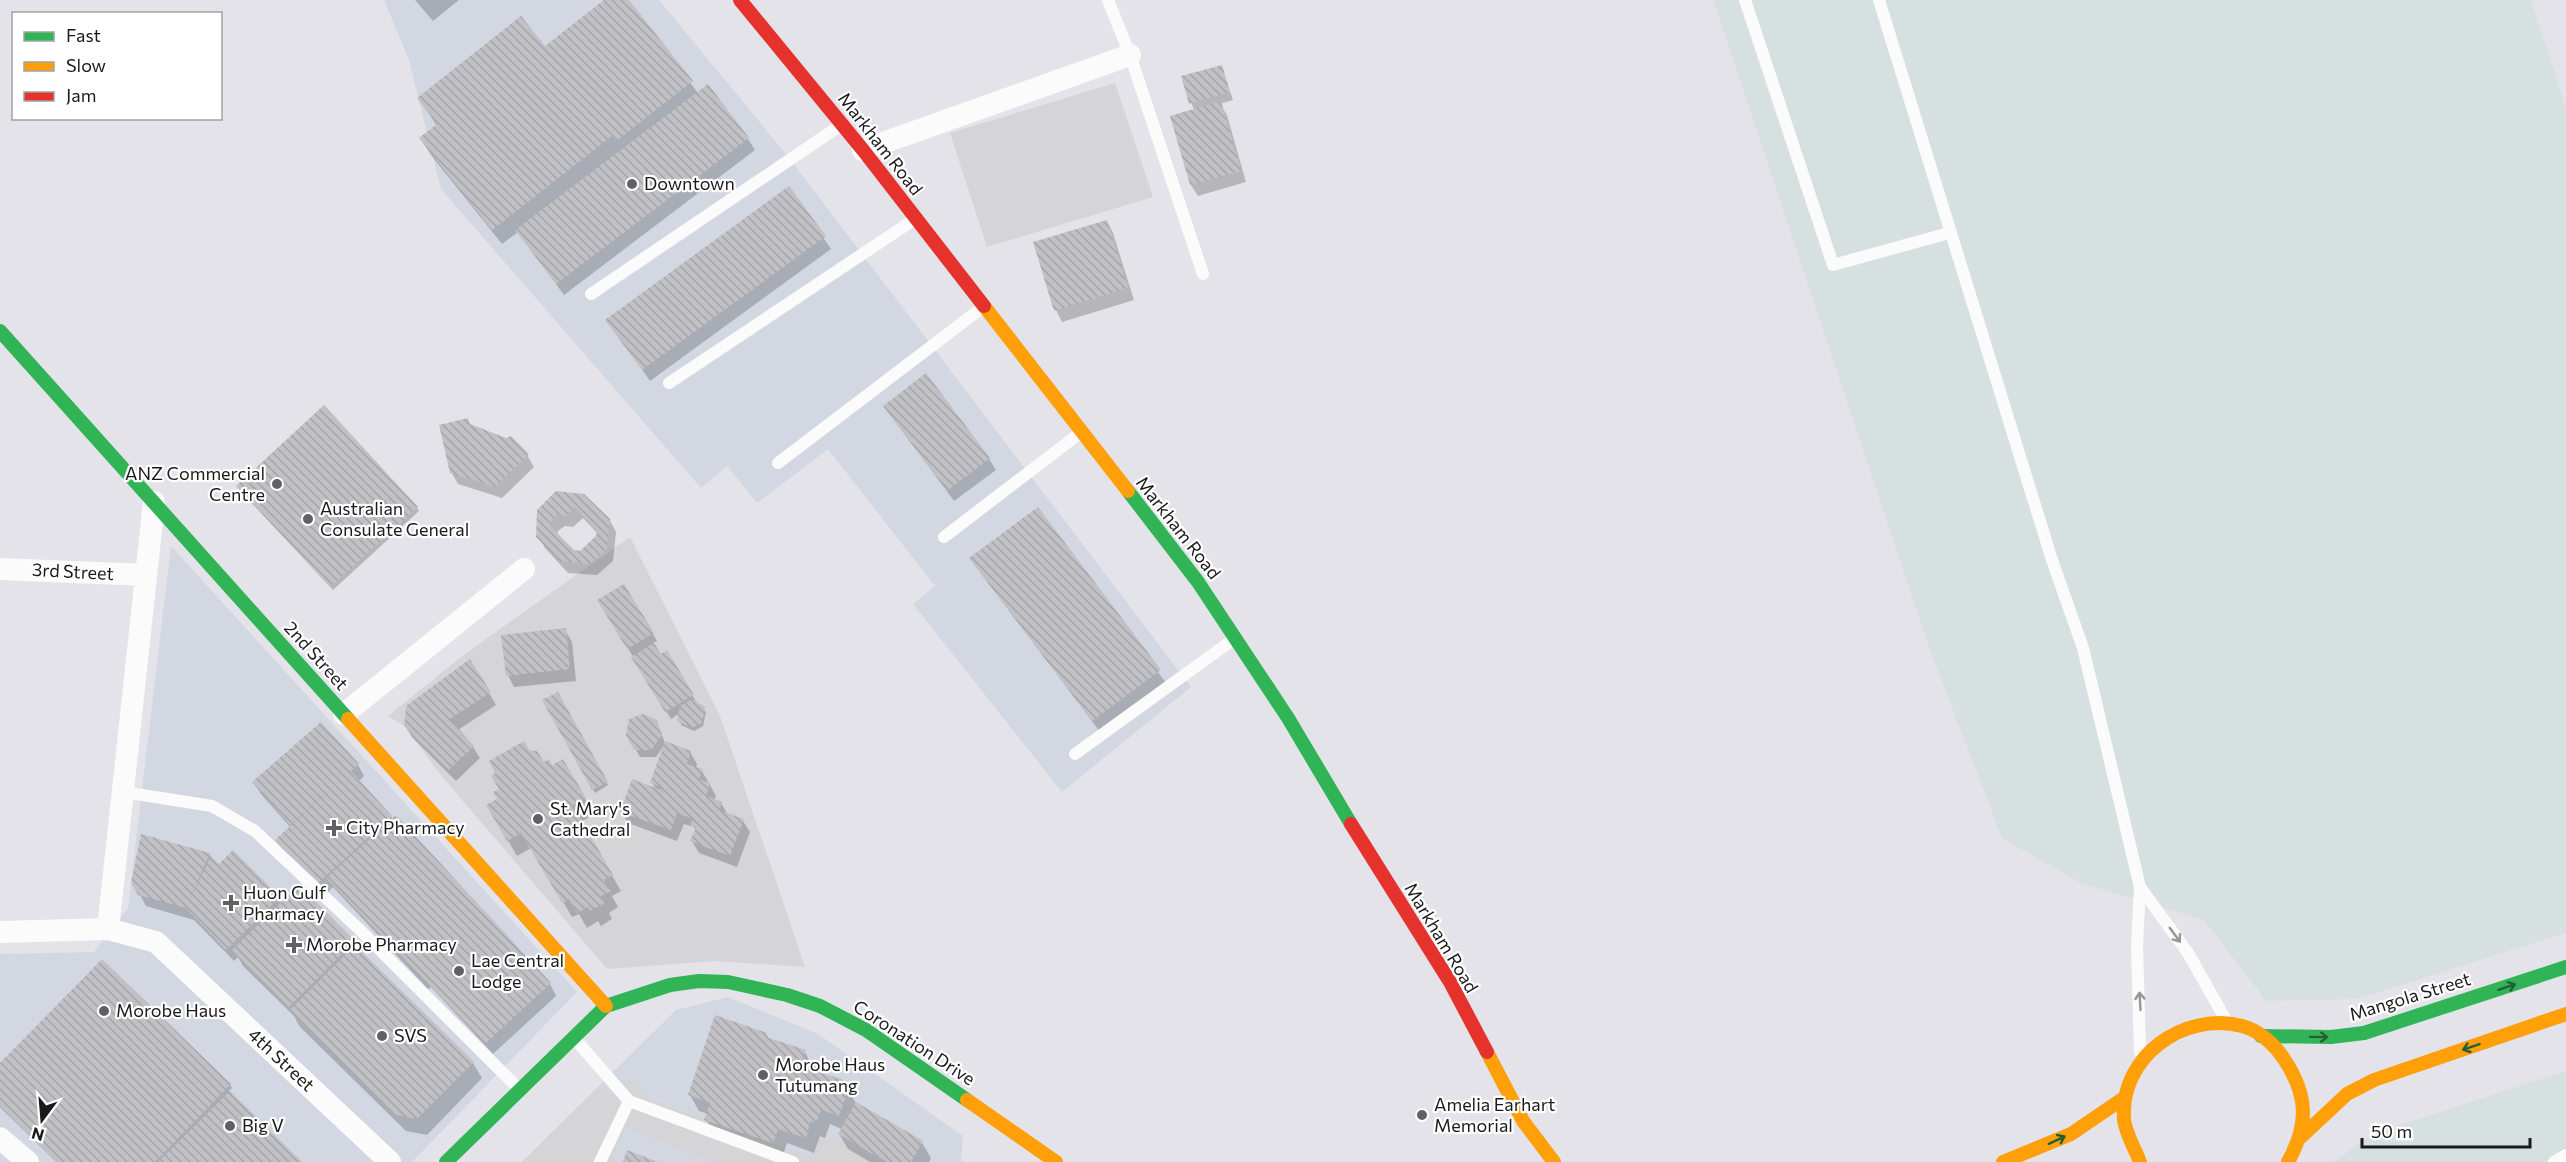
<svg xmlns="http://www.w3.org/2000/svg" width="2566" height="1162" viewBox="0 0 2566 1162" font-family="Commissioner,sans-serif">
<style>
.commercial{fill:#d2d7e2}
.industrial{fill:#d7e0e0}
.religious{fill:#d5d4d7}
.parking{fill:#d5d5d7}
.shadow{fill:#0003;fill-rule:evenodd}
.building{fill:url(#building-back-hatch);fill-rule:evenodd}
.lines{fill:none;stroke-linecap:round;stroke-linejoin:round}
.lane{stroke:#fbfbfc;stroke-width:12}
.street{stroke:#fbfbfc;stroke-width:22}
.fast{stroke:#30b455;stroke-width:14}
.slow{stroke:#ff9f0a;stroke-width:14}
.jam{stroke:#e5322d;stroke-width:14}
.oneway{stroke:#969696}
.oneway2{stroke:#245f35}
.poi-dot{fill:#616062;stroke:#fff;stroke-width:2}
.labels{text-anchor:middle;stroke-width:4.5;stroke-linejoin:round;paint-order:stroke}
.street-label{font-size:18px;fill:#1a1a1a;stroke:#fff}
.poi-label{font-size:18px;fill:#1a1a1a;stroke:#fff;text-anchor:start}
</style>
<defs>
<pattern id="building-back-hatch" width="6" height="6" patternUnits="userSpaceOnUse" patternTransform="scale(1.5)"><rect width="6" height="6" fill="#c1c0c5"/><path d="M-1 5l2 2M0 0l6 6M5-1l2 2" fill="none" stroke="#a5a4a9"/></pattern>
</defs>
<rect width="100%" height="100%" fill="#e4e3e9"/>
<path class="commercial" d="M384,0H659L786,154L1191,687L1062,792L913,604L935,586L828,449L757,503L727,466L701,488L441,189L409,60Z
M171,546L577,992L412,1162H0V954L94,952L128,908Z
M728,997L818,1034L963,1136L961,1162H522L676,1010Z"/>
<path class="industrial" d="M1713,0H2531L2566,108V933L2357,999L2266,1001L2204,920L2081,883L2002,838L1927,642Z
M2566,1071V1162H2333L2375,1133Z"/>
<path class="religious" d="M630,537L720,716L805,967L714,961L607,969L444,779L404,726L388,716L466,653Z"/>
<path class="parking" d="M1115,83L1153,197L987,247L950,133Z
M630,1079L650,1099L808,1156L820,1130L880,1162H713L625,1127L612,1162H522L599,1086L610,1096Z"/>
<path class="shadow" d="M415,0H459L433,21Z
M606,0H627L698,93L748,139L755,150L564,295L518,232L502,244L430,154L421,138L437,126L419,98L545,48Z
M1222,67L1233,100L1220,104L1227,115L1246,182L1198,196L1191,185L1194,110L1183,77Z
M788,188L831,249L650,381L607,320Z
M1107,221L1113,233L1134,300L1062,322L1056,310Z
M885,407L989,459L996,470L954,501Z
M470,426L527,455L534,467L502,498L458,484L451,472Z
M239,489L417,508L419,511L333,590Z
M556,492L609,519L616,532L613,561L597,575L568,573L545,548L538,536ZM583,518L598,534L580,553L573,551L557,535L558,531L565,526L573,527Z
M1037,509L1166,683L1100,732L971,559Z
M624,586L657,641L653,643L660,656L666,652L697,703L706,712L703,726L694,731L681,725L680,713L671,719L599,601Z
M565,630L572,642L576,681L514,687L508,675Z
M470,661L496,705L458,730L473,747L480,758L456,781L412,737L405,725Z
M557,694L608,785L595,793L544,701Z
M656,721L665,743L690,752L697,764L696,768L702,771L716,796L714,801L721,803L728,815L743,821L750,832L737,867L699,853L692,841L696,831L694,827L684,824L677,841L628,823L621,811L656,790L652,782L664,745L656,757H640L627,735Z
M528,752L543,764L552,767L563,761L594,814L581,822L621,891L612,896L618,907L609,913L612,919L601,926L598,921L587,928L579,914L572,917L531,848L517,856L488,806L499,800L501,790Z
M358,765L364,776L358,782L550,984L556,996L493,1054L431,987L428,989L333,887L324,896L284,852L277,841L291,828L261,794L254,783Z
M233,852L282,903L354,942L359,951L473,1063L482,1078L427,1135L406,1131L300,1027L294,1016L243,966L238,957L234,961L194,920L146,906L133,882L209,854L219,866Z
M102,961L230,1085L232,1088L229,1091L300,1162H57L0,1107V1066Z
M766,1034L770,1040L805,1052L810,1062L818,1064L824,1075L843,1081L857,1105L922,1143L931,1158L929,1162H870L848,1149L839,1134L842,1129L830,1124L825,1138L820,1136L814,1153L787,1143L782,1158L715,1135L706,1119L708,1114L699,1111L690,1095Z"/>
<path class="building" d="M604,0H629L693,81L616,141L612,136L492,230L419,138L437,124L417,98L521,16L545,46Z
M1222,65L1230,92L1189,104L1181,76Z
M708,84L749,138L556,284L515,230Z
M1221,101L1241,171L1190,185L1170,116Z
M789,186L826,236L642,370L605,320Z
M1107,220L1128,288L1054,311L1033,242Z
M926,373L990,458L947,491L883,406Z
M324,405L418,507L330,587L236,486Z
M468,418L470,424L506,438L511,436L529,454L495,487L450,473L439,425Z
M556,491L584,494L610,519L607,549L590,564L560,561L536,537L537,510ZM575,507L597,531L596,536L580,551L574,550L551,527L552,519L558,514L566,516Z
M1038,507L1161,670L1092,721L969,558Z
M624,584L654,633L627,649L597,600Z
M566,628L570,669L506,676L501,635Z
M654,643L661,654L667,650L694,695L665,712L631,657Z
M470,659L491,692L450,719L474,746L449,770L404,726L406,706Z
M558,692L608,782L592,790L542,700Z
M692,699L705,707L702,723L692,728L677,721L680,706Z
M643,714L657,720L662,735L651,750H634L626,735L629,719Z
M321,722L359,764L351,771L392,816L316,885L275,840L332,788L290,825L252,782Z
M524,741L529,750L537,751L544,762L549,759L552,765L563,759L586,798L573,805L613,875L604,880L611,891L601,896L605,903L590,911L588,907L577,913L569,899L562,903L521,833L507,841L486,805L497,799L493,792L499,789L491,776L495,773L489,761Z
M665,741L691,751L687,764L703,769L699,779L710,783L706,796L722,802L719,810L744,819L730,856L690,841L696,827L690,825L693,819L677,813L671,830L620,812L632,779L661,790L662,787L650,783Z
M396,815L551,983L486,1043L326,878Z
M141,834L210,853L188,903L211,856L219,864L233,850L280,897L226,950L186,908L138,895L131,883Z
M299,885L355,941L289,1007L232,950Z
M355,945L474,1062L417,1119L396,1115L289,1011Z
M102,959L231,1084L155,1162H56L0,1107V1063Z
M715,1015L767,1033L766,1037L806,1050L803,1058L819,1063L816,1071L844,1080L842,1085L849,1088L839,1116L821,1110L816,1123L811,1121L806,1138L778,1129L773,1143L704,1120L710,1103L688,1095Z
M230,1091L302,1162H158Z
M856,1102L923,1141L911,1162H887L838,1134Z
M627,1150L658,1162H623Z"/>
<g class="lines">
<path class="lane" d="M1108,0L1130,55L1203,274
M1745,0L1833,265L1949,233
M1879,0L2052,560L2083,648L2140,887L2137,946L2140,1052
M591,294L841,125
M669,383L915,219
M778,463L983,307
M944,537L1080,433
M1075,754L1234,639
M123,792L212,806L255,831L361,931L519,1089
M2140,887L2188,953L2226,1020
M574,1038L629,1101L600,1162
M629,1101L793,1162
M2554,1162L2566,1155"/>
<path class="street" d="M863,150L1130,55
M0,569L146,575
M344,714L524,569
M108,929L154,502
M0,932L108,929L156,942L390,1162
M0,1138L28,1162"/>
<path class="fast" d="M0,331L348,719
M1128,491L1198,582L1288,718L1351,824
M2261,1036L2331,1037L2364,1033L2566,967
M446,1162L606,1006L670,985L699,981L728,982L787,995L820,1006L866,1030L967,1100"/>
<path class="slow" d="M984,306L1128,491
M348,719L606,1006
M1487,1052L1523,1121L1554,1162
M967,1100L1056,1162
M2301,1137L2347,1094L2374,1080L2566,1014
M2003,1162L2071,1134L2124,1098
M2140,1162C2135,1149 2125,1132 2124,1119C2120,1057 2183,1011 2242,1026C2259,1030 2275,1045 2284,1059C2308,1095 2309,1124 2288,1162"/>
<path class="jam" d="M740,0L863,150L984,306
M1351,824L1450,982L1487,1052"/>
</g>
<defs><path id="oneway-shaft" d="M-6 0H5M1.5-3L5.5 0L1.5 3" fill="none" stroke-width="1.6" stroke-linecap="round" stroke-linejoin="round" transform="scale(1.5)"/></defs>
<g class="oneway">
<use href="#oneway-shaft" transform="translate(2175 935) rotate(54)"/>
<use href="#oneway-shaft" transform="translate(2140 1001) rotate(-93)"/>
</g>
<g class="oneway2">
<use href="#oneway-shaft" transform="translate(2507 987) rotate(-18)"/>
<use href="#oneway-shaft" transform="translate(2319 1037) rotate(1)"/>
<use href="#oneway-shaft" transform="translate(2471 1047) rotate(161)"/>
<use href="#oneway-shaft" transform="translate(2057 1140) rotate(-25)"/>
</g>
<g class="poi-dot">
<circle cx="632" cy="184" r="6"/>
<circle cx="277" cy="484" r="6"/>
<circle cx="308" cy="519" r="6"/>
<circle cx="538" cy="819" r="6"/>
<path d="M331 819h6v6h6v6h-6v6h-6v-6h-6v-6h6z"/>
<path d="M228 894h6v6h6v6h-6v6h-6v-6h-6v-6h6z"/>
<path d="M291 936h6v6h6v6h-6v6h-6v-6h-6v-6h6z"/>
<circle cx="459" cy="971" r="6"/>
<circle cx="104" cy="1011" r="6"/>
<circle cx="382" cy="1036" r="6"/>
<circle cx="763" cy="1075" r="6"/>
<circle cx="1422" cy="1115" r="6"/>
<circle cx="230" cy="1126" r="6"/>
</g>
<g class="labels">
<g class="street-label">
<text transform="translate(880 144) rotate(52)" y="6">Markham Road</text>
<text transform="translate(1178 528) rotate(52)" y="6">Markham Road</text>
<text transform="translate(73 572) rotate(3)" y="6">3rd Street</text>
<text transform="translate(316 656) rotate(48)" y="6">2nd Street</text>
<text transform="translate(1441 938) rotate(59)" y="6">Markham Road</text>
<text transform="translate(2410 997) rotate(-17)" y="6">Mangola Street</text>
<text transform="translate(914 1043) rotate(33)" y="6">Coronation Drive</text>
<text transform="translate(281 1060) rotate(43)" y="6">4th Street</text>
</g>
<g class="poi-label">
<text x="644" y="190">Downtown</text>
<text x="265" y="480" text-anchor="end">ANZ Commercial<tspan x="265" dy="21">Centre</tspan></text>
<text x="320" y="515">Australian<tspan x="320" dy="21">Consulate General</tspan></text>
<text x="550" y="815">St. Mary's<tspan x="550" dy="21">Cathedral</tspan></text>
<text x="346" y="834">City Pharmacy</text>
<text x="243" y="899">Huon Gulf<tspan x="243" dy="21">Pharmacy</tspan></text>
<text x="306" y="951">Morobe Pharmacy</text>
<text x="471" y="967">Lae Central<tspan x="471" dy="21">Lodge</tspan></text>
<text x="116" y="1017">Morobe Haus</text>
<text x="394" y="1042">SVS</text>
<text x="775" y="1071">Morobe Haus<tspan x="775" dy="21">Tutumang</tspan></text>
<text x="1434" y="1111">Amelia Earhart<tspan x="1434" dy="21">Memorial</tspan></text>
<text x="242" y="1132">Big V</text>
</g>
</g>
<rect x="12" y="12" width="210" height="108" fill="#ffffff" stroke="#a3a3a3" stroke-width="1.5"/>
<rect x="24" y="32" width="30" height="9" fill="#30b455" stroke="#a3a3a3" stroke-width="1.5"/>
<text x="66" y="42" font-size="18" fill="#1a1a1a">Fast</text>
<rect x="24" y="62" width="30" height="9" fill="#ff9f0a" stroke="#a3a3a3" stroke-width="1.5"/>
<text x="66" y="72" font-size="18" fill="#1a1a1a">Slow</text>
<rect x="24" y="92" width="30" height="9" fill="#e5322d" stroke="#a3a3a3" stroke-width="1.5"/>
<text x="66" y="102" font-size="18" fill="#1a1a1a">Jam</text>
<g transform="translate(42 1120) rotate(196)" stroke="#ffffff" stroke-width="4.5" paint-order="stroke">
<path d="M0-4.5L10 22L0 15L-10 22Z" fill="#1a1a1a"/>
<text y="-9" font-size="16" font-weight="bold" text-anchor="middle" fill="#1a1a1a">N</text>
</g>
<path d="M2362 1138v9h168v-9" fill="none" stroke="#1a1a1a" stroke-width="3"/>
<text x="2371" y="1138" font-size="18" fill="#1a1a1a" stroke="#ffffff" stroke-width="4.5" paint-order="stroke">50 m</text>
</svg>
